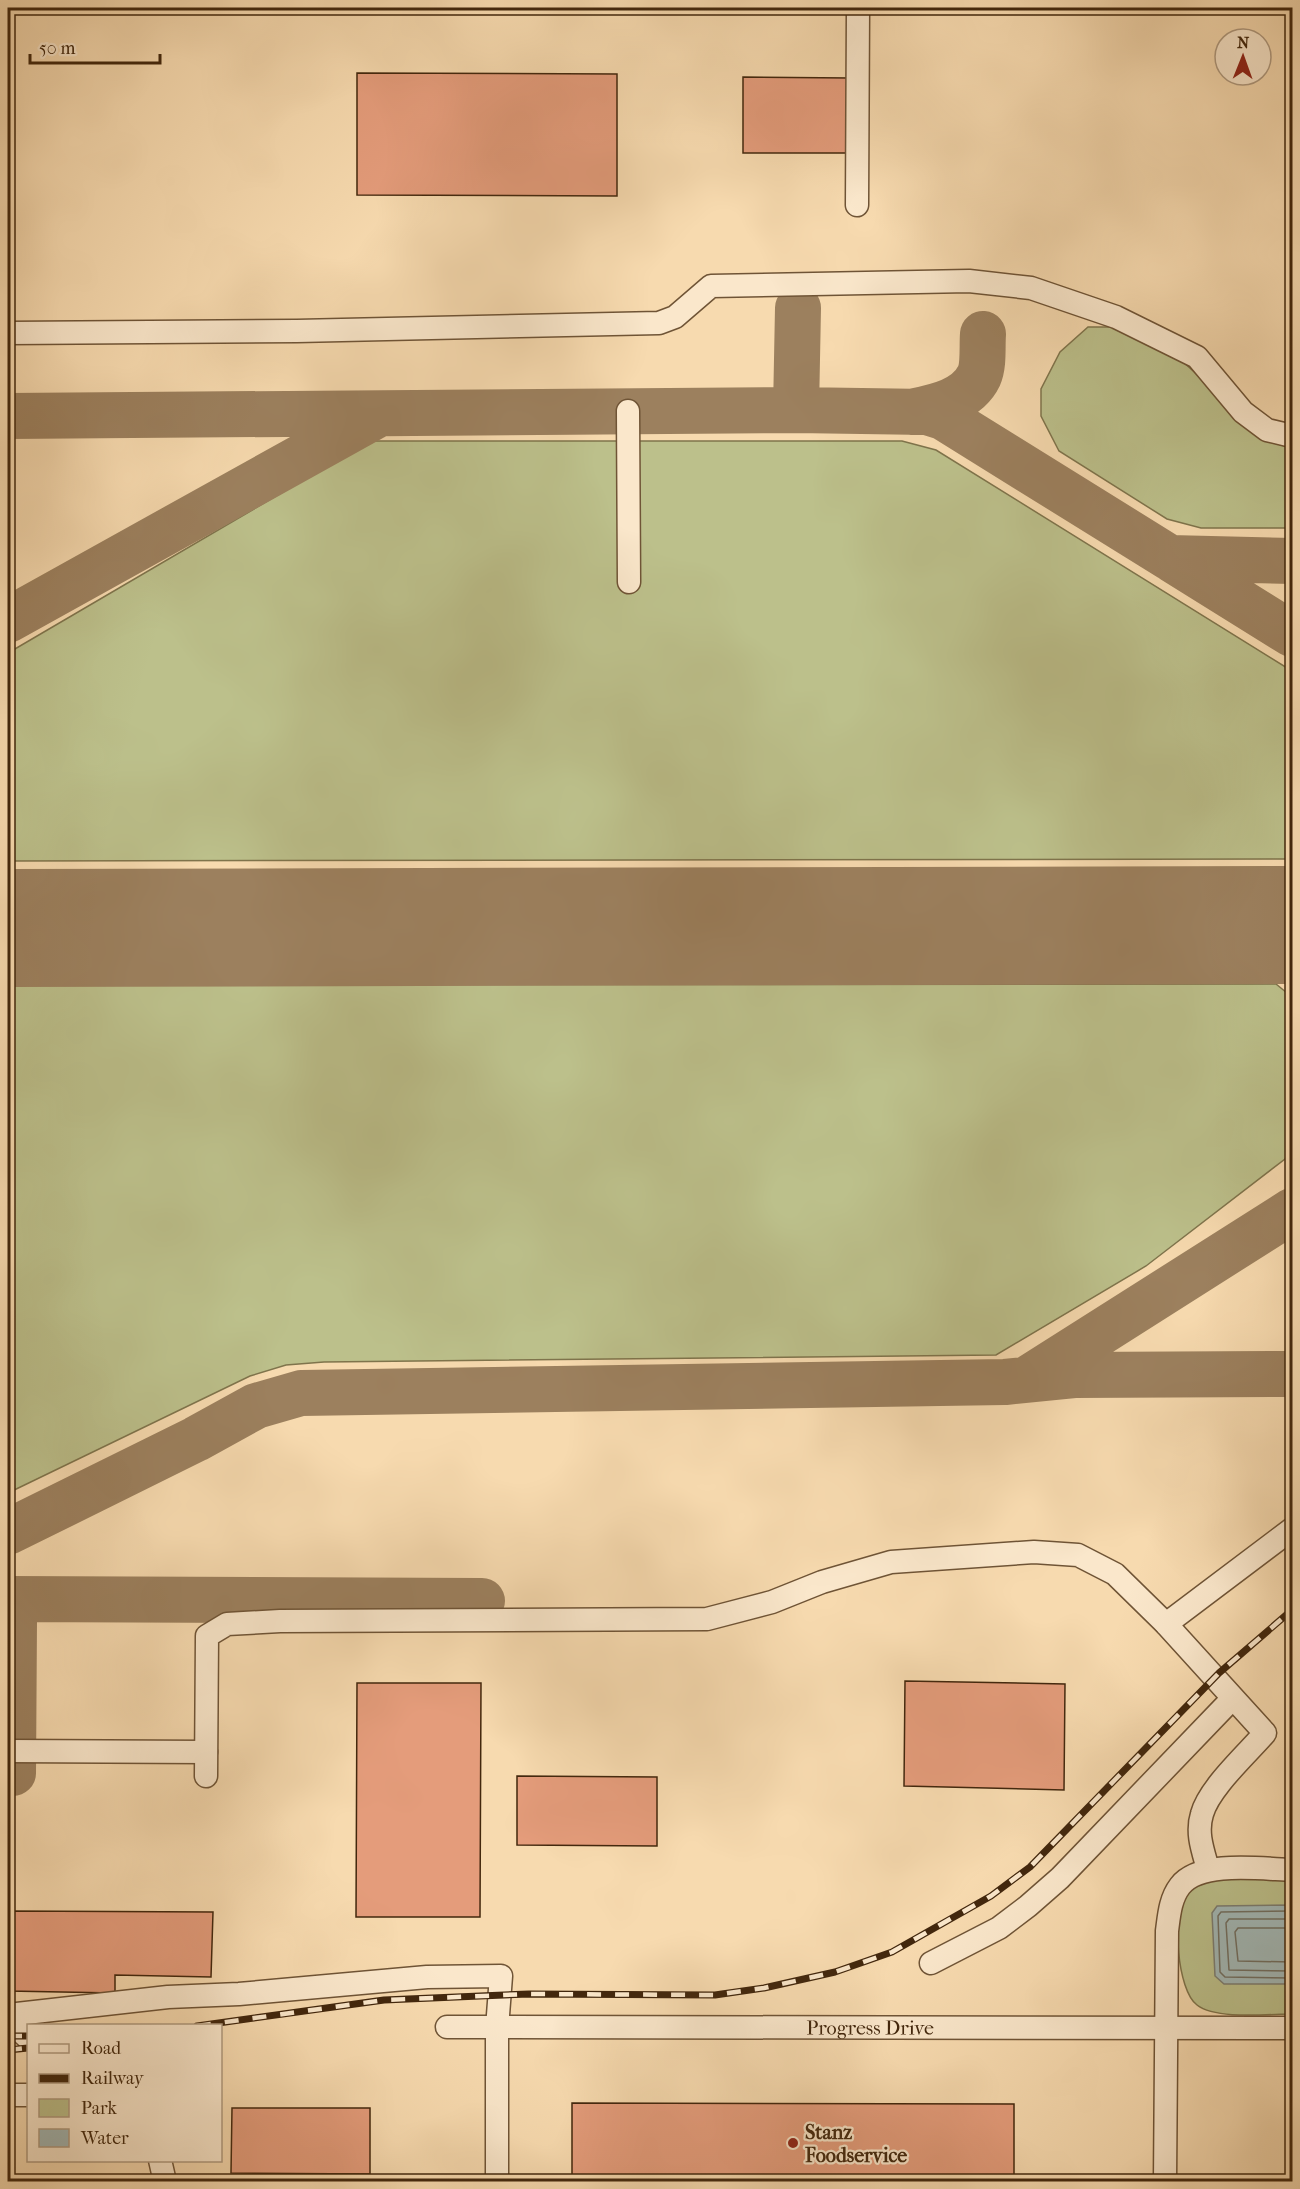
<svg xmlns="http://www.w3.org/2000/svg" width="1300" height="2189" viewBox="0 0 1300 2189" font-family="'IM FELL French Canon',serif">
<style>
.green{fill:#bcc08b;stroke:#7f744c;stroke-width:1.5}
.water{fill:#a2b8b6;stroke:#7c7e72;stroke-width:1.5}
.lines{fill:none;stroke-linecap:round;stroke-linejoin:round}
.shore{stroke:#727062;stroke-width:1.5}
.taxiway{stroke:#9c805e;stroke-width:46}
.runway{stroke:#9c805e;stroke-width:118}
.building{fill:#e49c7b;stroke:#42270d;stroke-width:1.5}
.minor-casing{stroke:#6f5436;stroke-width:25}
.minor{stroke:#fae7cb;stroke-width:22}
.rail-casing{stroke:#42270d;stroke-width:7}
.rail{stroke:#fae7cb;stroke-width:4.5;stroke-dasharray:14;stroke-linecap:butt}
.poi-dot{fill:#8f2418;stroke:#fae7cb;stroke-width:2}
.labels{text-anchor:middle;stroke-width:4.5;stroke-linejoin:round;paint-order:stroke}
.street-label{font-size:20px;fill:#42270d;stroke:#fae7cb}
.poi-label{font-size:20px;font-weight:bold;fill:#42270d;stroke:#fae7cb;text-anchor:start}
</style>
<rect width="100%" height="100%" fill="#f7daaf"/>
<filter id="stains"><feTurbulence type="fractalNoise" baseFrequency=".00333" numOctaves="4"/><feColorMatrix values="0 0 0 0 .2 0 0 0 0 .09 0 0 0 0 .02 0 0 0 .5 -.17"/></filter>
<radialGradient id="worn" r=".72"><stop offset=".6" stop-color="#630" stop-opacity="0"/><stop offset="1" stop-color="#630" stop-opacity=".3"/></radialGradient>
<path class="green" d="M1088,327H1121L1180,359L1271,442L1292,448V528H1201L1167,519L1059,451L1041,416V389L1060,352Z
M370,441H902L936,450L1292,671V859L8,861V653Z
M1276,984L1292,997V1146L1285,1159L1146,1266L996,1355L324,1362L286,1365L250,1376L8,1493V985Z
M1212,1879H1292V2014C1269,2014 1216,2020 1197,2005C1177,1990 1172,1916 1185,1895C1190,1886 1203,1883 1212,1879Z"/>
<path class="water" d="M1292,1905V1984H1224L1215,1976L1212,1913L1217,1906Z"/>
<g class="lines">
<path class="shore" d="M1292,1911L1221,1912L1218,1916L1220,1972L1225,1977L1292,1978
M1292,1919H1229L1226,1923L1229,1970L1292,1971
M1292,1928H1238L1235,1932L1238,1961L1292,1962"/>
<path class="taxiway" d="M796,410L798,308
M911,412C935,407 967,401 979,376C984,365 982,346 983,334
M8,416L796,410L927,412L943,417L1170,558L1292,561
M1173,560L1292,634
M8,620L379,414
M1291,925L1292,924
M1032,1376L1292,1211
M8,1532L196,1439L256,1406L301,1393L1005,1382L1074,1375L1292,1374
M8,1599L482,1601
M8,1614L14,1621L13,1773"/>
<path class="runway" d="M8,928L1292,925"/>
</g>
<path class="building" d="M357,73L617,74V196L357,195Z
M743,77L850,78L849,153H743Z
M905,1681L1065,1684L1064,1790L904,1786Z
M357,1683H481L480,1917H356Z
M517,1776L657,1777V1846L517,1845Z
M8,1911L213,1912L211,1977L115,1975V1993L8,1991Z
M572,2103L1014,2104V2182H572Z
M232,2108H370V2174L231,2173Z"/>
<g class="lines">
<g class="minor-casing">
<g id="minor">
<path d="M857,205L858,8"/>
<path d="M8,333L297,331L659,323L675,317L711,286L969,281L1031,288L1116,317L1197,357L1243,412L1267,430L1292,436"/>
<path d="M628,411L629,582"/>
<path d="M1166,1624L1292,1529"/>
<path d="M8,1751L206,1752"/>
<path d="M206,1776L207,1636L227,1624L280,1621L707,1619L772,1602L822,1582L891,1562L1034,1552L1078,1555L1115,1574L1166,1624L1265,1733C1247,1754 1209,1788 1202,1814C1196,1833 1203,1851 1208,1869"/>
<path d="M931,1963L999,1928L1028,1906L1060,1878L1232,1699"/>
<path d="M8,2015L168,1997L239,1994L427,1977L501,1976L497,2028V2182"/>
<path d="M8,2020L28,2038"/>
<path id="s1" d="M447,2027L1292,2028"/>
<path d="M8,2095H28"/>
<path d="M160,2160L165,2182"/>
<path d="M1165,2182L1167,1931C1169,1916 1170,1899 1180,1886C1200,1860 1262,1869 1292,1870"/>
</g>
</g>
<use href="#minor" class="minor"/>
<g class="rail-casing">
<path id="rail" d="M197,2026L384,2000L529,1994L715,1995L764,1988L835,1972L892,1952L991,1896L1030,1867L1219,1673L1292,1610
M8,2036H28
M8,2050L28,2048"/>
</g>
<use href="#rail" class="rail"/>
</g>
<circle class="poi-dot" cx="793" cy="2143" r="6"/>
<g class="labels">
<g class="street-label">
<text dy="7" stroke="none"><textPath href="#s1" startOffset="423">Progress Drive</textPath></text>
</g>
<g class="poi-label">
<text x="805" y="2139">Stanz<tspan x="805" dy="23">Foodservice</tspan></text>
</g>
</g>
<rect width="1300" height="2189" fill="none" stroke="#f7daaf" stroke-width="30"/>
<rect x="9" y="9" width="1282" height="2171" fill="none" stroke="#42270d" stroke-width="3"/>
<rect x="15" y="15" width="1270" height="2159" fill="none" stroke="#42270d" stroke-width="1.5"/>
<rect x="27" y="2024" width="195" height="138" fill="#fae7cb" stroke="#b09a7f" stroke-width="1.5"/>
<rect x="39" y="2044" width="30" height="9" fill="#fae7cb" stroke="#b09a7f" stroke-width="1.5"/>
<text x="81" y="2054" font-size="18" fill="#42270d">Road</text>
<rect x="39" y="2074" width="30" height="9" fill="#42270d" stroke="#b09a7f" stroke-width="1.5"/>
<text x="81" y="2084" font-size="18" fill="#42270d">Railway</text>
<rect x="39" y="2099" width="30" height="18" fill="#bcc08b" stroke="#b09a7f" stroke-width="1.5"/>
<text x="81" y="2114" font-size="18" fill="#42270d">Park</text>
<rect x="39" y="2129" width="30" height="18" fill="#a2b8b6" stroke="#b09a7f" stroke-width="1.5"/>
<text x="81" y="2144" font-size="18" fill="#42270d">Water</text>
<g transform="translate(1243 57) rotate(1)"><circle r="28" fill="#fae7cb" stroke="#b09a7f" stroke-width="1.5"/>
<path d="M0-4.5L10 22L0 15L-10 22Z" fill="#8f2418"/>
<text y="-9" font-size="16" font-weight="bold" text-anchor="middle" fill="#42270d">N</text>
</g>
<path d="M30 54v9h130v-9" fill="none" stroke="#42270d" stroke-width="3"/>
<text x="39" y="54" font-size="18" fill="#42270d" stroke="#fae7cb" stroke-width="4.5" paint-order="stroke">50 m</text>
<rect width="100%" height="100%" filter="url(#stains)"/>
<rect width="100%" height="100%" fill="url(#worn)"/>
</svg>
